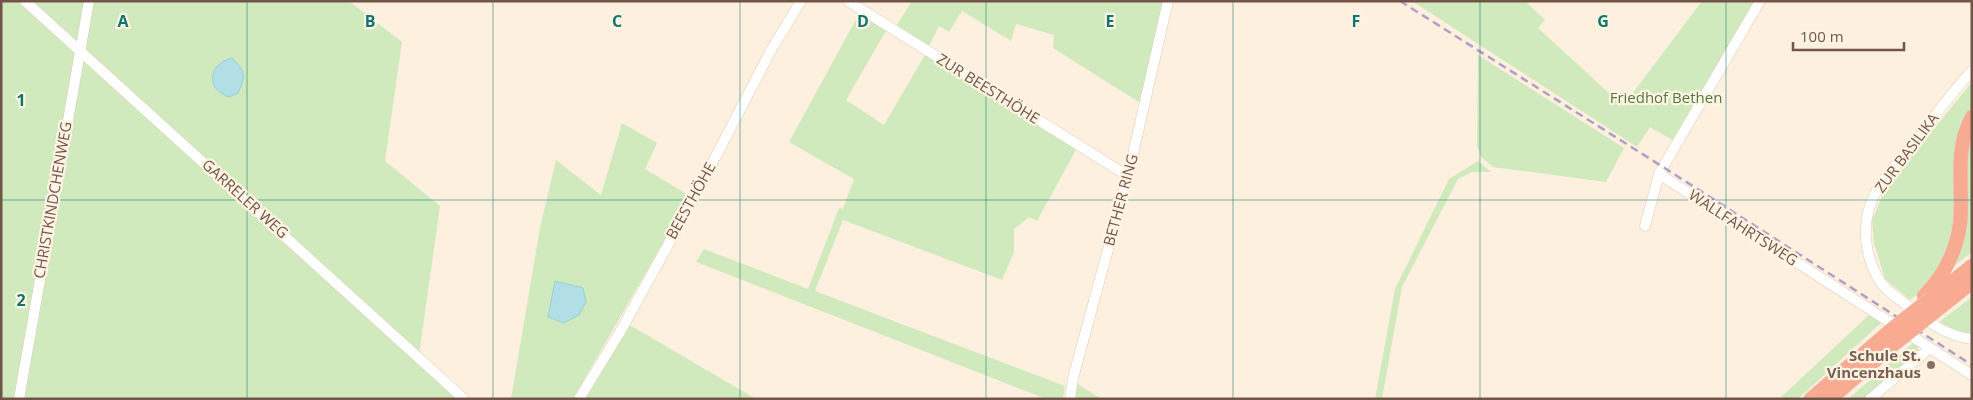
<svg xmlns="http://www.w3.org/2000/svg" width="1973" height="400" viewBox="0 0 1973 400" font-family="'Open Sans',sans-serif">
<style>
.green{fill:#d0eabd;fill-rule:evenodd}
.water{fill:#b2dfe6;stroke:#98cfd8}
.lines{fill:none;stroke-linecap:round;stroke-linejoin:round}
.minor-casing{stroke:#e0cbba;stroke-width:11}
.highway-casing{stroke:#ddd6d3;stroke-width:15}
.minor{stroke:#fff;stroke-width:10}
.highway{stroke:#f9ab92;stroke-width:14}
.rail{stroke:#b29ec4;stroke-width:2.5;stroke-dasharray:8 5;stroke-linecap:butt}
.highway-bridge-casing{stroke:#ddd6d3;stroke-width:15;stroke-linecap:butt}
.highway-bridge{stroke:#f9ab92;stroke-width:14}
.grid{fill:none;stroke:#0f766e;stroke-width:1;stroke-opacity:0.55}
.education-dot{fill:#8d6e63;stroke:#fff4e4;stroke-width:2}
.labels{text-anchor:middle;stroke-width:4.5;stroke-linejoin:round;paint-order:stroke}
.street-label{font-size:15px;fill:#725546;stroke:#fff4e4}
.park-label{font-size:15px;fill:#51783e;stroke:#fff4e4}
.education-label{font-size:15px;font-weight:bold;fill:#785e54;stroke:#fff4e4;text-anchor:end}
.grid-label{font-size:16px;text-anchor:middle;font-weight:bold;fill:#0f766e;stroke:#fff4e4;stroke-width:4.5;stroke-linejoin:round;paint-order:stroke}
</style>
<rect width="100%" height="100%" fill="#fdf0de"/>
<path class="green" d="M1,1H349L402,42L385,161L440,206L418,362L459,399H1Z
M912,1H1165L1142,104L1053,48L1054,35L1016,24L1011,41L962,11L949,32L939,26L928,48L895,28Z
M1412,1H1525L1545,20L1538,28L1623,106L1702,1H1756L1674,141L1650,127L1637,147Z
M860,12L887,29L846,100L884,125L926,53L1077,148L1037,221L1029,217L1014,229V252L1002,280L843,220L815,291L1065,386L1063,399H1046L696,262L704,249L808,289L839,208L843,209L854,179L789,142Z
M1478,55L1624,148L1606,182L1493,167L1481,157L1477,146Z
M1972,82V252L1910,300L1885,279L1874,243L1872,221L1885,189Z
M622,123L657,143L645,169L690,196L573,399H511L540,228L556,160L601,195ZM556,281L583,288L548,317Z
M1478,161L1491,172H1472L1458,179L1402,287L1382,399H1375L1395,289L1449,179Z
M1972,297V334L1950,329L1939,322Z
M1870,314L1881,323L1798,399H1779Z
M628,324L756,399H582Z
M1914,342L1918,345V352L1864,399H1848Z
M1076,383L1100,398V399H1074Z"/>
<path class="water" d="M232,58C246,72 246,76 238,93L229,97C205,89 208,64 232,58Z
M555,281L583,288L586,302L579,315L564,323L548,317Z"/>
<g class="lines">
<g class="minor-casing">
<path id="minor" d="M25,1L464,399
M848,1L1128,176
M1972,71C1952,91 1936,115 1919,137C1905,155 1886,173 1875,194C1860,222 1864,259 1882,284C1888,292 1898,298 1905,304C1926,320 1945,336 1972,339
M1659,174L1930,348L1870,399
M1645,226L1659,174L1760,1
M1930,348L1972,375
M19,399L89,1
M579,399L620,332L701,185L770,52L801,1
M1070,399L1073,378L1128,176L1168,1"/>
</g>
<g class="highway-casing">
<path id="highway" d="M1924,296C1944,276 1956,252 1960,224C1964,187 1953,152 1972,117
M1933,297L1972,266
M1942,306L1972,282
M1811,399L1891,330
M1830,399L1893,345"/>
</g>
<use href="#minor" class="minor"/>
<use href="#highway" class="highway"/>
<path class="rail" d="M1400,1L1663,167L1972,365"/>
<g class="highway-bridge-casing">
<path id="highway-bridge" d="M1891,330L1930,299
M1893,345L1942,306"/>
</g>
<use href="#highway-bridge" class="highway-bridge"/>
</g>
<path class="grid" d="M247,1V399M493,1V399M740,1V399M986,1V399M1233,1V399M1480,1V399M1726,1V399M1,200H1972"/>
<circle class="education-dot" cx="1931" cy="365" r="5"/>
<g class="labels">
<g class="street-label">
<text transform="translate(988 89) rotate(32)" y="5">ZUR BEESTHÖHE</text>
<text transform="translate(1907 153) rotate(-53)" y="5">ZUR BASILIKA</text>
<text transform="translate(245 199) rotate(42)" y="5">GARRELER WEG</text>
<text transform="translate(53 200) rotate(-80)" y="5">CHRISTKINDCHENWEG</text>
<text transform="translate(1121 200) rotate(-75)" y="5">BETHER RING</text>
<text transform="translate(691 201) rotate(-61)" y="5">BEESTHÖHE</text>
<text transform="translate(1743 228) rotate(33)" y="5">WALLFAHRTSWEG</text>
</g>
<g class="park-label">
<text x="1666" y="103">Friedhof Bethen</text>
</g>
<g class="education-label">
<text x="1921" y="361">Schule St.<tspan x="1921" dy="17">Vincenzhaus</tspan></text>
</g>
</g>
<g class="grid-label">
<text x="123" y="27">A</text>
<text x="370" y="27">B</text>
<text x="617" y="27">C</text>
<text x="863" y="27">D</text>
<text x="1110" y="27">E</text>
<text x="1356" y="27">F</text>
<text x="1603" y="27">G</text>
<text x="21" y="106">1</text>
<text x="21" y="306">2</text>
</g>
<rect width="1973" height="400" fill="none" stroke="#725546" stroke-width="5"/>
<path d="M1793 42v8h111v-8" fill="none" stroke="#725546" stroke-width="2.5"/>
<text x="1800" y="42" font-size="15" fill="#725546" stroke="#fff4e4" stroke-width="4" paint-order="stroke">100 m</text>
</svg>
